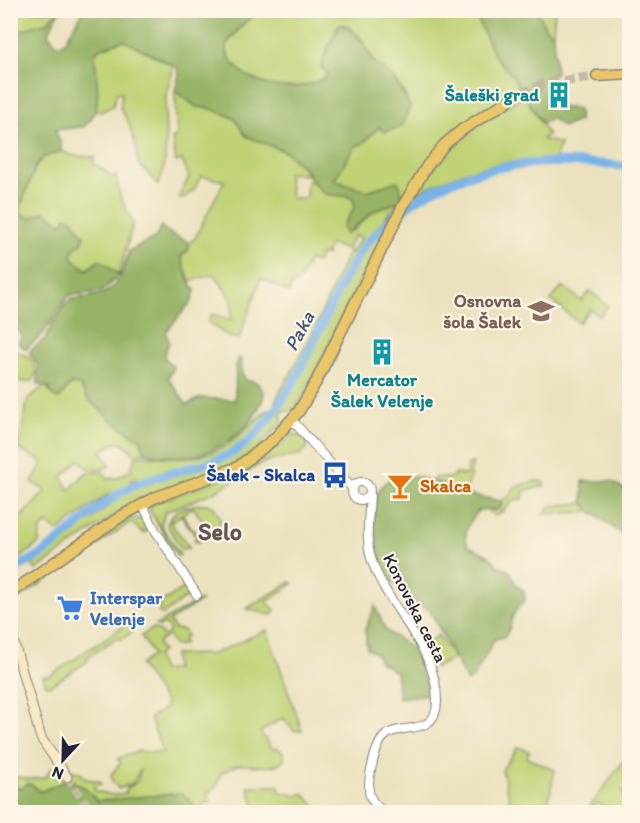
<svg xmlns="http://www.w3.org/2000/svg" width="640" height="823" viewBox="0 0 640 823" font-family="Itim,sans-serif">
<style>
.green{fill:#bfd275;stroke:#707a58;stroke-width:1.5}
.forest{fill:#97b466;stroke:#5c6b50;stroke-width:1.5}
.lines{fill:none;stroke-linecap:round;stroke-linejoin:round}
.river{stroke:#79b2e9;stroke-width:9}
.secondary-tunnel{stroke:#c3bba4;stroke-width:9;stroke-dasharray:9 4.5;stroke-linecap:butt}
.primary-tunnel{stroke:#c3bba4;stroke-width:10;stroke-dasharray:10 5;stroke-linecap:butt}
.tertiary-casing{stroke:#86827c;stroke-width:10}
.secondary-casing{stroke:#86827c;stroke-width:11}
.primary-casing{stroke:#86827c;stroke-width:13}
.tertiary{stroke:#fff;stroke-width:8}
.secondary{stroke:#f6e9c3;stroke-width:9}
.primary{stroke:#e9c769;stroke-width:10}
.labels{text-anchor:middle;stroke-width:4.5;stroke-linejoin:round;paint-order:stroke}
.culture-label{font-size:18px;font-weight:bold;fill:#0d838f;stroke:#fcf5e5;text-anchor:end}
.education-label{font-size:18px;font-weight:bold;fill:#785e54;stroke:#fcf5e5;text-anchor:end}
.transit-label{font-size:18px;font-weight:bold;fill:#164399;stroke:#fcf5e5;text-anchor:end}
.food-label{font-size:18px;font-weight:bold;fill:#c56008;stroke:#fcf5e5;text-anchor:start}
.shop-label{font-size:18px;font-weight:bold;fill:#366cbe;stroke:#fcf5e5;text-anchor:start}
.street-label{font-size:18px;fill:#22223b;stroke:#fcf5e5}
.water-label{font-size:20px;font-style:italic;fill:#405478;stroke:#fcf5e5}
.district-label{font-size:24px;font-weight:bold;fill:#615556;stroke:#fcf5e5}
</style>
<rect width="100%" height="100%" fill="#fcf5e5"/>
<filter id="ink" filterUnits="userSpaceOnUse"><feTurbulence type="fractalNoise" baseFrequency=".0167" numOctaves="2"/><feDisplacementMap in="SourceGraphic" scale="12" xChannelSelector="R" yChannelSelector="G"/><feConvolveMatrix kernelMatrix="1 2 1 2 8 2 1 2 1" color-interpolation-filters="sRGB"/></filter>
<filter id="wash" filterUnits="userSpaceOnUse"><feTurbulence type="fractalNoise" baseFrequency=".008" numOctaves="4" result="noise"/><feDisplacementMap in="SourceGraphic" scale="24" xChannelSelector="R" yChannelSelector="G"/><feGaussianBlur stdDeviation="1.35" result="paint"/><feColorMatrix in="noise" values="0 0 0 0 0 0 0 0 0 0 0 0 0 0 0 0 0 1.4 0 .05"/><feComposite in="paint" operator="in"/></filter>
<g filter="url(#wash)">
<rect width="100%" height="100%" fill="#ebe1be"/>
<path class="green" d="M21,11H60L47,23L12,34L11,39L10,27Z
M261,11H474L495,57L514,77L520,90L482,111L421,171L402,197L392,183L367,191L335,182L334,180L355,146L363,143L379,127L384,132L401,127L410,107L403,91L374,61L359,36L347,26L339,25L321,66L328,74C302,100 229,87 226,45L247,20Z
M537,11H555L553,33L546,29Z
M123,40L172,65C175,75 167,85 166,96C163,124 171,159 158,185L138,163L137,150L128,121L120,108L122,93L117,92L113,106L101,112L95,110L97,83L95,54L97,50Z
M175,91L197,107L209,108L234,118L246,136L286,152L309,175L288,173L291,198H306L307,181L314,182L325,194L351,197C358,205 353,214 346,220L352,231L374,211L400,201L363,244L276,407L275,401L311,336L349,251L351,252L361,238L355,235L346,250L331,244L326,255L321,254L317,263L309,260L300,279L292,285L289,293L261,278L239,339L229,337L208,322L212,314L231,320L232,300L214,274L190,281L181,257L189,249V243L195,238L224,181L201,176L194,190L182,199L179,196L189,177L182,160L176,162L172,139L177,136Z
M525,96L548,135L542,139L560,144L555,160C500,159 463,169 414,194C443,151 478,120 525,96Z
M61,151L74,156L95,157L93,163L113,177L116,175L120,197L133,223L119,275L100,260L86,270L73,259L72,251L83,241L64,220L62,224L45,212L31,218L21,214L19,210L36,166L44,157Z
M388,225L302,398L293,410L283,412L281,410L351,272L365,249Z
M563,286L581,301L590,291L608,306L600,316L590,309L579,323L551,300Z
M11,350C26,354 33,357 36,373L33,381L21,382L11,370Z
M71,384L80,385L87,398L115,423L141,440L145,453L135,454L123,443L113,444L101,451L110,465L103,469L88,468L79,460L62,477L69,490L87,472H104L108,480L113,477L116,479L131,470L135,457L138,456C171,456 199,464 228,444C239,437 265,407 274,409L245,441L216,459L142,479H132L130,485L111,497L107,495L57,532L47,523L40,531L39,543L11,566V527L46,491L32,482L43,462L18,449L28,399L45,385L54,397L59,398Z
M279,412L282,415V423L252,453L232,465L129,505L36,570L32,565L129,490L219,461L251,441Z
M292,434C300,434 308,440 307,448L299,455L266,461L214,492L165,512L161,525L180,555L177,556L149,509L154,503L226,477L274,450Z
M473,463L466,494L433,480L435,477L450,478L456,474L466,475L468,464Z
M537,481L544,482V486L524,491L523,499C509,498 507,512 495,516L489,512L490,510L495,511L502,505L501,501L510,496L515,487Z
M584,503L589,510L584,512L544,514L551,506Z
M208,504L215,508L221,520L218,528L210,534L205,532L209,530L193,507L182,514L198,537L201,535L199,542L194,540L197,538L181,515L170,522L190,548L181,549L167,525C172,507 192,504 208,504Z
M130,518L140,519L148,528L147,531L143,533L131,522L11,604V598Z
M291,582L293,584L267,602L275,610L272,615L246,609Z
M185,587L192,592L188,599L186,597L164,614L159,613V604Z
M198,601H201L169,621L175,629L183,630L187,636L184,638V645H174L167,634L170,630L165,624L160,627L156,625Z
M128,623L133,631L121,640L118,637L86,658L88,661L50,686L46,685L43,676H49Z
M154,628L166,637L159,641L158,645L162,651L157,656L162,671L175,669L174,655L213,654L267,630L302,731H294L283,718L260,732L273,749L277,748L283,752L284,759C273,773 253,763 238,765C233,766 226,771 221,773L216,787L207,794L211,801L196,808L182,793L96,801L85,788L69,779L40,792L33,785L22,789L16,787L14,776L27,779L45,778L51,768L79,772L86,779L99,781L101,784L94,786L95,791L113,795L126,793V789L137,782L141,769L133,783L119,789L112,781L111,774L121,763L117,759L139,751L163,753L150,718L164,709L166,703L140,665L153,655L141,636Z
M438,635L454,658L435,668L422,648Z
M518,747L529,751L527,758L555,770L546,812H519V809L511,805L502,770Z
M628,755L629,788L622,793L626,799L629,797V812H604L606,808L597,803L590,810L589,808Z
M248,786H279L278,791L298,796L303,793L320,812H256Z"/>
<path class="forest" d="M84,10L261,11C252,15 246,21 239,28C235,33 227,40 226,47C225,53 230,58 233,63C254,89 298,94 326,77L328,74L321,68L323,59L339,24C358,28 364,46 373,60C377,65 383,68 387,72C398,81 404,95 410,107L401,127L384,132L379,127L363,143L355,146L334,180L367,191L397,181C401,185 403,196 400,201L374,211L346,234L342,227C347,217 359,210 352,197L325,194L312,181L304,167L286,152L246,136L234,118L209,108L197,107L175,91L179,75L176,66L123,40L97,50L95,54C96,76 105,113 83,127L55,130L61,144V151L44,157L36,166L19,210L21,214L30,218L45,212L62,224L66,217L71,218L84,236L83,241L72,251L73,259L87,270L100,260L119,275L102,291L68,296L42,335L26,349L18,343L22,335L10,323L11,37L12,34C24,30 35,24 47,23L51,17L58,13L48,34L58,45L64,43Z
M474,11H537L546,29L553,33L556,73L548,77L552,97L564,108H576L579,113V121L563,127L552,119L542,123L515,81L514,77L495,57Z
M161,226C174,240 180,235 189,243V249L181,257L188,279L195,290L192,301L166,332L169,342L164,357L174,368L168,378L187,405L200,398L235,400L236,366L239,358L242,360V374L247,381C257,380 260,385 264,394C258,421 227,447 201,454C184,458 163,457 145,453L141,440L115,423L87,398L80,385L71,384L59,399L54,397L49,387L38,384V366L29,352L46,338L52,324L69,300C111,294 117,293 129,251L156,237Z
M399,474L420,477L466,494L501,501L500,509L479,510C469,523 462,530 468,546C478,549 492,556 497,565L511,572L516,585L524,591L525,600C522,604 517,608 515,612C507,624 514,637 495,639L473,678L467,682L429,609C408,602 408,595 393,582C372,563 372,547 374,519C375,495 376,485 399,474Z
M583,481H611L629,492V539L589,510L583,501Z
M375,606L386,631L406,644L425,663L433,694L399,698L396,672L380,662L376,654L367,648L365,629Z
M11,774L14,776L16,787L22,789L27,783L33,785L40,792L69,779L85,788L97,801L182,793L194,805L195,812H11Z"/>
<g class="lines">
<path class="river" d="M10,571C22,565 35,559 46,551C74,531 98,504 129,488C167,467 216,471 250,440C304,388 321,310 362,249C367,241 377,234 384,226C447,162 544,155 630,167"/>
</g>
</g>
<g filter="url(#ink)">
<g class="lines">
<path class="secondary-tunnel" d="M67,777L92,812"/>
<path class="primary-tunnel" d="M508,101L544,84L597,76"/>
<g class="tertiary-casing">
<path id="tertiary" d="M292,420L352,488
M352 491a9 9 0 1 1 18 0a9 9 0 1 1-18 0Z
M370,495C369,515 365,539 371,558C386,608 438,647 437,702C436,738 400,722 385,736C375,744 366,784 370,796C373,804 379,808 385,812
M143,505L155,530L197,595"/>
</g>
<g class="secondary-casing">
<path id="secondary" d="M10,629L41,738L67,777"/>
</g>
<g class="primary-casing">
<path id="primary" d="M597,76L630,74
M10,593L120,517L154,498L238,467L274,439L299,411L316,382L403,206L427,166L444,145L463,129L508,101"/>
</g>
<use href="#tertiary" class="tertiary"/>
<use href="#secondary" class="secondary"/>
<use href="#primary" class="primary"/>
</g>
</g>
<defs>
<g id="building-bare" transform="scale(2.07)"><path d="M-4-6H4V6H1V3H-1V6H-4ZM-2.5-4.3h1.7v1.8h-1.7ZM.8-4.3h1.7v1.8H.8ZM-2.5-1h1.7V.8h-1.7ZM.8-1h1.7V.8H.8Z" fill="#0f9aa8" stroke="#fcf5e5" stroke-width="2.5" paint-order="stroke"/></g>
<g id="school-bare" transform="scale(2.07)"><path d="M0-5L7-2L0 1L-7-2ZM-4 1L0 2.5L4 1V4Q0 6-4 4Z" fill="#8d6e63" stroke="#fcf5e5" stroke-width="2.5" paint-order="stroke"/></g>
<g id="bus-bare" transform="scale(2.07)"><path d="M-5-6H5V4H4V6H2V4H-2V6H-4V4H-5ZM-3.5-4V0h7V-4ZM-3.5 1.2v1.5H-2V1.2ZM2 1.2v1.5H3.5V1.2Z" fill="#1a4fb4" stroke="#fcf5e5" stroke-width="2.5" paint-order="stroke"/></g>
<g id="bar-bare" transform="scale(2.07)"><path d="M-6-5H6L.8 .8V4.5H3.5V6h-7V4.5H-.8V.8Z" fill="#e8710a" stroke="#fcf5e5" stroke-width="2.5" paint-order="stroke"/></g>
<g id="supermarket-bare" transform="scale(2.07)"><path d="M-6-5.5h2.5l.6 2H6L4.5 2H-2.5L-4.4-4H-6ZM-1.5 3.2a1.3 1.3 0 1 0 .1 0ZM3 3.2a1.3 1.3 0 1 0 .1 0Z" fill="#3f7fe0" stroke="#fcf5e5" stroke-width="2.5" paint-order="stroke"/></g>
</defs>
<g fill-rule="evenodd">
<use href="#building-bare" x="559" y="95"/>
<use href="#school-bare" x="541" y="311"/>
<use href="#building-bare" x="382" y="352"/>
<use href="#bus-bare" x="335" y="475"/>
<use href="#bar-bare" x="400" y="486"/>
<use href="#supermarket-bare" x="70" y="608"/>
</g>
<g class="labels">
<g class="culture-label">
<text x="539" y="101">Šaleški grad</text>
<text x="382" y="386" text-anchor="middle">Mercator<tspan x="382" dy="21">Šalek Velenje</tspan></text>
</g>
<g class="education-label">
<text x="521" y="307">Osnovna<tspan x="521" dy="21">šola Šalek</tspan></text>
</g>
<g class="transit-label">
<text x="315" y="481">Šalek - Skalca</text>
</g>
<g class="food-label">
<text x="420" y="492">Skalca</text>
</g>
<g class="shop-label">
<text x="90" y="604">Interspar<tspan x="90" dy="21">Velenje</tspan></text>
</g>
<g class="street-label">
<text transform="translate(415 608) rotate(63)" y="6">Konovska cesta</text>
</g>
<g class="water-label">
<text transform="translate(299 331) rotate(-62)" y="7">Paka</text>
</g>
<g class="district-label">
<text x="220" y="540">Selo</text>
</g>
</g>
<rect width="640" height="823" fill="none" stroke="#fcf5e5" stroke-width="36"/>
<g transform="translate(63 760) rotate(202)" stroke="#fcf5e5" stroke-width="4.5" paint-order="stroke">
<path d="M0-4.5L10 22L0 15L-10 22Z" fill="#22223b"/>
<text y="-9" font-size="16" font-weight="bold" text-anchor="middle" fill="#22223b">N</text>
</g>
</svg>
